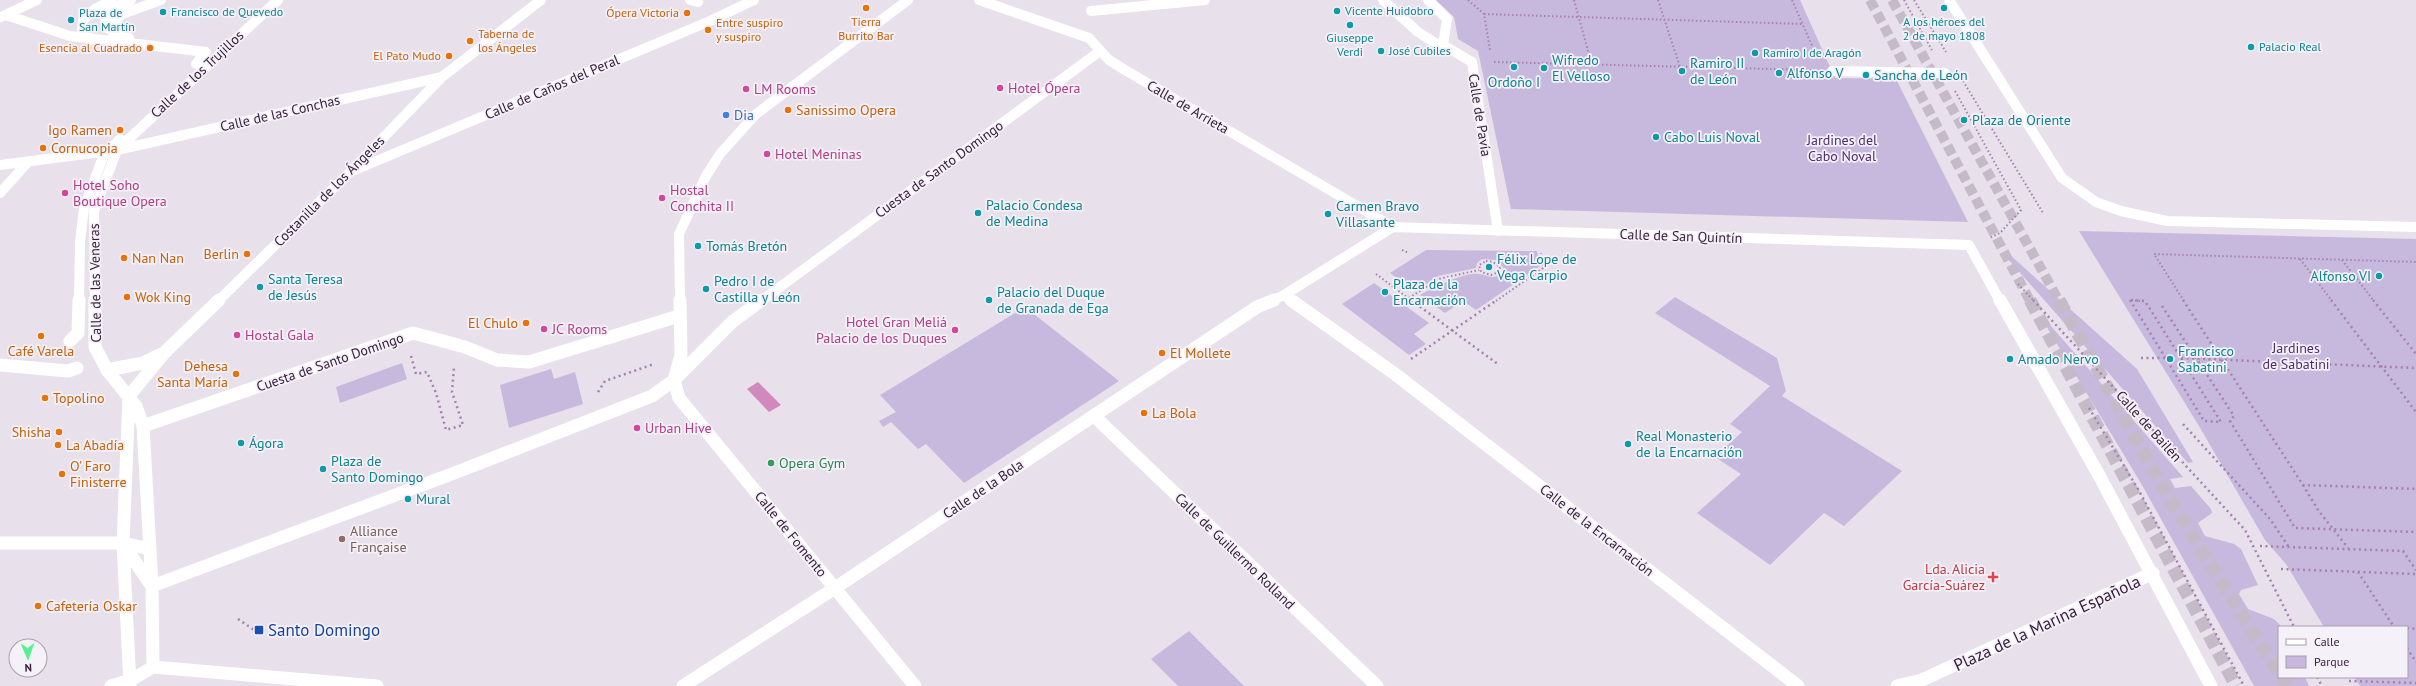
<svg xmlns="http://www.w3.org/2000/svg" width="2416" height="686" viewBox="0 0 2416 686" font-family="'PT Sans',sans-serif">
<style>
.green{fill:#c7b9dd}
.water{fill:#d188bc}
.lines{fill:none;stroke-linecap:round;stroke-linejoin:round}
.major-tunnel-far1{stroke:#c5bac8;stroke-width:10;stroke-dasharray:10 5;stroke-linecap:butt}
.major-tunnel{stroke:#c5bac8;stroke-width:13;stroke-dasharray:13 6;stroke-linecap:butt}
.path-far1{stroke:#a681af;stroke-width:2;stroke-dasharray:1.5 2.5;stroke-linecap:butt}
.path{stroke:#a681af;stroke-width:2.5;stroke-dasharray:2 3.5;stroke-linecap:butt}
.minor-far1{stroke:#fff;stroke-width:10}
.minor{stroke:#fff;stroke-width:13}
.food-dot{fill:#e8710a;stroke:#f5f1f8;stroke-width:1.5}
.culture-dot{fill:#0f9aa8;stroke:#f5f1f8;stroke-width:1.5}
.hotel-dot{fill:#d1479c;stroke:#f5f1f8;stroke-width:1.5}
.shop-dot{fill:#3f7fe0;stroke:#f5f1f8;stroke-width:1.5}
.leisure-dot{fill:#2e9e5b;stroke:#f5f1f8;stroke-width:1.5}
.education-dot{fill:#8d6e63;stroke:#f5f1f8;stroke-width:1.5}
.health-dot{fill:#e0444e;stroke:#f5f1f8;stroke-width:1.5}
.transit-dot{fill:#1a4fb4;stroke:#f5f1f8;stroke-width:1.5}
.labels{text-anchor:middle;stroke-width:3.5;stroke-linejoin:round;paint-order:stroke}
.far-culture-label{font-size:12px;fill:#0d838f;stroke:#f5f1f8;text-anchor:start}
.far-food-label{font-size:12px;fill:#c56008;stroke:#f5f1f8;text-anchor:end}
.culture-label{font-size:14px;fill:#0d838f;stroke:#f5f1f8;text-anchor:start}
.street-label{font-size:14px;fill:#38213c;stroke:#f5f1f8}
.hotel-label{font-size:14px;fill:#b23c85;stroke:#f5f1f8;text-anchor:start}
.food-label{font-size:14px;fill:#c56008;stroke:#f5f1f8;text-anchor:start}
.shop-label{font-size:14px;fill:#366cbe;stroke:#f5f1f8;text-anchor:start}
.park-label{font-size:14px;fill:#502b72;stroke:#f5f1f8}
.leisure-label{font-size:14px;fill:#27864d;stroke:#f5f1f8;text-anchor:start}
.education-label{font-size:14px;fill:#785e54;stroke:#f5f1f8;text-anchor:start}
.health-label{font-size:14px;fill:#be3a42;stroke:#f5f1f8;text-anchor:end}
.near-street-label{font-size:17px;fill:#38213c;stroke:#f5f1f8}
.near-transit-label{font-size:17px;fill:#164399;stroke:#f5f1f8;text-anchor:start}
</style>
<rect width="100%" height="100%" fill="#e8e0eb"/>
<path class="green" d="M1436,0H1800L1835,78L1896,79L1968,222L1511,209L1478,51L1458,39L1454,17Z
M2079,231L2416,239V686H2360L2354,677H2407V627H2324L2286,564L2265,540L2199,426Z
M1426,250L1537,251L1540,266L1476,310L1463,301L1445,313L1420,295C1432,288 1466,271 1479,274C1488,275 1492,280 1502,274L1503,267L1496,260L1482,259L1477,263L1476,268L1438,276L1416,291L1390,273Z
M2009,254L2137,369L2193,462L2188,463L2007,258L2006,255Z
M1374,283L1429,323L1414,334L1426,344L1409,355L1342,304Z
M1675,297L1777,358L1786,391L1782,396L1902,471L1844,526L1824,513L1770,565L1697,513L1741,474L1715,457L1742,432L1730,424L1770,386L1655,313Z
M1025,307L1119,381L964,483L926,444L918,449L891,422L883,427L879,421L896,412L880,395Z
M2045,324L2051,326L2183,477L2170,479L2175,488L2191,486L2211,509L2212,513L2198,523L2205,536L2234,544L2241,549L2258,585L2241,590L2239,594L2248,609L2274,619L2282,627H2279V677H2305L2309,686H2254L2142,485Z
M402,363L407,379L340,403L336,387Z
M551,369L554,379L575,372L583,404L509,428L500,385Z
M1189,631L1244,686H1178L1151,659Z"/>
<path class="water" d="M758,382L781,405L769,412L747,389Z"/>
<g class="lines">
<path class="major-tunnel-far1" d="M1870,0L2030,301
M1892,0L2059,301"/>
<path class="major-tunnel" d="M2030,300L2236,686
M2059,300L2170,500L2279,674
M2281,677L2287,686"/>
<path class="path-far1" d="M1468,0L1484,14L1490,50
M1574,0L1592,65
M1658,0L1680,67
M1792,0L1817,57
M1904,0L1933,52
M1914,0L1946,52
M1484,14L1802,24
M1494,62L1812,70
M1963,81L2043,213
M1955,91L2021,210L2000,233L1989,238
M1402,250L1409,253
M2300,259L2332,301
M2342,260L2374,301
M1486,261L1493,262L1500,267L1499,272L1491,275L1481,272L1479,265Z
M1376,274L1412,301
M2018,284L2034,301
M1409,298L1438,279L1479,270
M2131,300L2140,301
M1496,301L1543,268L1541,253
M2184,301L2154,254L2416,262"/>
<path class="path" d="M1411,300L1499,365
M2033,300L2245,530L2294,627
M2130,300L2204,421L2221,422
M2131,300L2145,301L2221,422
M2183,300L2303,485L2416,489
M2331,300L2416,412
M2373,300L2416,354
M2162,306L2234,416L2230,421L2295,528L2416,532
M411,356L416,374L427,372L436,393L446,430L463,425L452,392L454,367
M2141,358H2165
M2181,358L2416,368
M1411,359L1497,300
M598,392L605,381L654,364
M2089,408L2138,489L2244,686
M2183,424L2270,519L2288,546
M2303,485L2318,510L2348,548
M2260,546L2403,551L2416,570
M2281,569L2416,574
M2358,572L2394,627
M238,619L257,632
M2407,628L2416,629
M2407,648L2416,662
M2317,677L2322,686
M2349,681L2416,683"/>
<path class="minor-far1" d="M690,0L698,2
M979,0L1089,38L1109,60L1125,70L1393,227L1969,245L2000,301
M1383,0L1418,32L1448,51
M1428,0L1447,19L1443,45L1472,62L1498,231
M1949,0L2062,178L2096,202L2121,211L2167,221L2416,227
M1091,11L1205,0
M6,15L70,36L206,52L196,64
M1,17L37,0
M107,28L122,14L161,0
M129,38C116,36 106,31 105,17L110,9L131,0
M91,40L82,31L83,20L95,9L112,0
M1832,71L1945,73
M0,165L117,150L442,77
M355,170L710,21L754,0
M0,193L28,162
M1284,295L1292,301
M79,301L80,242L84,208L103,157L120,139
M95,301L94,211L117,150L278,0
M218,301L350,172L442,77L541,0
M680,301L679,234L706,176L720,154L756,114L908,0
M761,301L1100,51
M1271,301L1284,295L1393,227"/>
<path class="minor" d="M95,300V347L107,370L136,406L143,426L152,586L153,667
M680,300L681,355L674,380L679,398L915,686
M1291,300L1395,374L1798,686
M2000,300L2100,477L2211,686
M70,341L78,333L79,300
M0,365L68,371L77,368
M107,370L143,363L161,354
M129,396L165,352L219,300
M129,396L123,543L130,686
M1094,416L1377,686
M143,426L413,333L465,347L497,360L529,362L679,316
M0,543H123L150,549
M123,544L151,585
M152,586L457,472L652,396L674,380L732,322L762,300
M111,686L131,680L153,667L377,686
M683,686L835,588L1257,307L1274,300
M1897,686L1922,680L2153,573"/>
</g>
<g class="food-dot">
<circle cx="866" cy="8" r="4"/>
<circle cx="687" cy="13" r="4"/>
<circle cx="708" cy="30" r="4"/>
<circle cx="470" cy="41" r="4"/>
<circle cx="150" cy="48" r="4"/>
<circle cx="449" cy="56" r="4"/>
<circle cx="788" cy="110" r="4"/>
<circle cx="120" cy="130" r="4"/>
<circle cx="43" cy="148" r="4"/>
<circle cx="247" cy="254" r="4"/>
<circle cx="124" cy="258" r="4"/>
<circle cx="127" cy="297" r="4"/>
<circle cx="526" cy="323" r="4"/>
<circle cx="41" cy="336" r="4"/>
<circle cx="1162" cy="353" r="4"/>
<circle cx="236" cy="374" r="4"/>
<circle cx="45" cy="398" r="4"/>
<circle cx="1144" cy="413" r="4"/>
<circle cx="59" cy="432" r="4"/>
<circle cx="58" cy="445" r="4"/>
<circle cx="62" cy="474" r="4"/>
<circle cx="38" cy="606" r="4"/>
</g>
<g class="culture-dot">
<circle cx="1944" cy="8" r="4"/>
<circle cx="1337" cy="11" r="4"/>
<circle cx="163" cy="12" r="4"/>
<circle cx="71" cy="20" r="4"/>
<circle cx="1350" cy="25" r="4"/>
<circle cx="2251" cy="47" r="4"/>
<circle cx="1381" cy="51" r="4"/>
<circle cx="1755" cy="53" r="4"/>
<circle cx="1514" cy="67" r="4"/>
<circle cx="1544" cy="68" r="4"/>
<circle cx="1682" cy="71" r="4"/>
<circle cx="1779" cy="73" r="4"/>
<circle cx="1866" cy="75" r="4"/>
<circle cx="1964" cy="120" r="4"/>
<circle cx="1656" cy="137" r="4"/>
<circle cx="978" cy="213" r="4"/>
<circle cx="1328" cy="214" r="4"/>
<circle cx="698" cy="246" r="4"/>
<circle cx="1489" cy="267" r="4"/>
<circle cx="2379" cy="276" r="4"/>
<circle cx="260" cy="287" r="4"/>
<circle cx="706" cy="289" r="4"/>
<circle cx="1385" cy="292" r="4"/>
<circle cx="989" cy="300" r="4"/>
<circle cx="2010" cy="359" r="4"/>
<circle cx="2170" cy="359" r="4"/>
<circle cx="241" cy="443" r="4"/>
<circle cx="1628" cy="444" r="4"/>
<circle cx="323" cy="469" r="4"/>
<circle cx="408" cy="499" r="4"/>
</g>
<g class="hotel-dot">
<circle cx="1000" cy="88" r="4"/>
<circle cx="746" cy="89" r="4"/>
<circle cx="767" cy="154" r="4"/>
<circle cx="65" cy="193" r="4"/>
<circle cx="662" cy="198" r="4"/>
<circle cx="544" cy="329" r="4"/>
<circle cx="955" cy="330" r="4"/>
<circle cx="237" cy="335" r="4"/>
<circle cx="637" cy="428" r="4"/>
</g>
<circle class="shop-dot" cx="726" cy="115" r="4"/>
<circle class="leisure-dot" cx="771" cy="463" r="4"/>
<circle class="education-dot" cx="342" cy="539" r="4"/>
<path class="health-dot" d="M1991 571h4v4h4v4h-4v4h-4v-4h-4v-4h4z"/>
<rect class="transit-dot" x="254" y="625" width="10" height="10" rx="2"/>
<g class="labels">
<g class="far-culture-label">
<text x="1345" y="15">Vicente Huidobro</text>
<text x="171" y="16">Francisco de Quevedo</text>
<text x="79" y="17">Plaza de<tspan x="79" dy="14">San Martín</tspan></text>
<text x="1944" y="26" text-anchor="middle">A los héroes del<tspan x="1944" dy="14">2 de mayo 1808</tspan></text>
<text x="1350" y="42" text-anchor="middle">Giuseppe<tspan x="1350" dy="14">Verdi</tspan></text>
<text x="2259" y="51">Palacio Real</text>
<text x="1389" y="55">José Cubiles</text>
<text x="1763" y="57">Ramiro I de Aragón</text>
</g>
<g class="far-food-label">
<text x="679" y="17">Ópera Victoria</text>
<text x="866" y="26" text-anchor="middle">Tierra<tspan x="866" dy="14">Burrito Bar</tspan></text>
<text x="716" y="27" text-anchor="start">Entre suspiro<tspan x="716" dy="14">y suspiro</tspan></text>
<text x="478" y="38" text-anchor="start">Taberna de<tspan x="478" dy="14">los Ángeles</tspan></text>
<text x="142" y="52">Esencia al Cuadrado</text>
<text x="441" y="60">El Pato Mudo</text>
</g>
<g class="culture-label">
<text x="1552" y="65">Wifredo<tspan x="1552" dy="16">El Velloso</tspan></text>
<text x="1690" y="68">Ramiro II<tspan x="1690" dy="16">de León</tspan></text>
<text x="1787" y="78">Alfonso V</text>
<text x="1874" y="80">Sancha de León</text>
<text x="1514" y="87" text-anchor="middle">Ordoño I</text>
<text x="1972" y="125">Plaza de Oriente</text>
<text x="1664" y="142">Cabo Luis Noval</text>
<text x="986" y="210">Palacio Condesa<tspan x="986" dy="16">de Medina</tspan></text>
<text x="1336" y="211">Carmen Bravo<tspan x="1336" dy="16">Villasante</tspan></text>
<text x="706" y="251">Tomás Bretón</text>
<text x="1497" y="264">Félix Lope de<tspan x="1497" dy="16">Vega Carpio</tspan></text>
<text x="2371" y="281" text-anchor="end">Alfonso VI</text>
<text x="268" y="284">Santa Teresa<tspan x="268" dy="16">de Jesús</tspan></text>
<text x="714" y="286">Pedro I de<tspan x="714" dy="16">Castilla y León</tspan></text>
<text x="1393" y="289">Plaza de la<tspan x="1393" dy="16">Encarnación</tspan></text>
<text x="997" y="297">Palacio del Duque<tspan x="997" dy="16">de Granada de Ega</tspan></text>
<text x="2178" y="356">Francisco<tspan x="2178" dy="16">Sabatini</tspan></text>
<text x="2018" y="364">Amado Nervo</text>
<text x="1636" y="441">Real Monasterio<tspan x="1636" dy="16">de la Encarnación</tspan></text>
<text x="249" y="448">Ágora</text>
<text x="331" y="466">Plaza de<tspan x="331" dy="16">Santo Domingo</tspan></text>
<text x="416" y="504">Mural</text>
</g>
<g class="street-label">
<text transform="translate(197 74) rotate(-43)" y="5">Calle de los Trujillos</text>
<text transform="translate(552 87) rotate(-23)" y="5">Calle de Caños del Peral</text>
<text transform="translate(1188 107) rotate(30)" y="5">Calle de Arrieta</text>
<text transform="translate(280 113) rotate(-13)" y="5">Calle de las Conchas</text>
<text transform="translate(1480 115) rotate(81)" y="5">Calle de Pavía</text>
<text transform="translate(939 169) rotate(-36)" y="5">Cuesta de Santo Domingo</text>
<text transform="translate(329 191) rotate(-45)" y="5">Costanilla de los Ángeles</text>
<text transform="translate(1681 236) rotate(2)" y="5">Calle de San Quintín</text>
<text transform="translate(95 283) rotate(-91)" y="5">Calle de las Veneras</text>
<text transform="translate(330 362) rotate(-19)" y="5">Cuesta de Santo Domingo</text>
<text transform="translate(2149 426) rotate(48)" y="5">Calle de Bailén</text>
<text transform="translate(983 489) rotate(-34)" y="5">Calle de la Bola</text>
<text transform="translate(1597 530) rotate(38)" y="5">Calle de la Encarnación</text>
<text transform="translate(791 534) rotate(51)" y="5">Calle de Fomento</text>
<text transform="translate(1235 551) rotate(44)" y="5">Calle de Guillermo Rolland</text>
</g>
<g class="hotel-label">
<text x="1008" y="93">Hotel Ópera</text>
<text x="754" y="94">LM Rooms</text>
<text x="775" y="159">Hotel Meninas</text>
<text x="73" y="190">Hotel Soho<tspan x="73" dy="16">Boutique Opera</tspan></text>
<text x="670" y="195">Hostal<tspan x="670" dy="16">Conchita II</tspan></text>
<text x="947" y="327" text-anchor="end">Hotel Gran Meliá<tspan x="947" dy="16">Palacio de los Duques</tspan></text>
<text x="552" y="334">JC Rooms</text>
<text x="245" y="340">Hostal Gala</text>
<text x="645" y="433">Urban Hive</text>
</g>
<g class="food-label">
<text x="796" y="115">Sanissimo Opera</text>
<text x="112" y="135" text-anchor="end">Igo Ramen</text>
<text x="51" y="153">Cornucopia</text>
<text x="239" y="259" text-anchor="end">Berlin</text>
<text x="132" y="263">Nan Nan</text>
<text x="135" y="302">Wok King</text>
<text x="518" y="328" text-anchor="end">El Chulo</text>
<text x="41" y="356" text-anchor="middle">Café Varela</text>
<text x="1170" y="358">El Mollete</text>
<text x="228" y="371" text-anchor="end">Dehesa<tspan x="228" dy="16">Santa María</tspan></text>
<text x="53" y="403">Topolino</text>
<text x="1152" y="418">La Bola</text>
<text x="51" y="437" text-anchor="end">Shisha</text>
<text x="66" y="450">La Abadía</text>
<text x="70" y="471">O' Faro<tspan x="70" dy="16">Finisterre</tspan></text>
<text x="46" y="611">Cafetería Oskar</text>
</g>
<g class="shop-label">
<text x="734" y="120">Dia</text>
</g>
<g class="park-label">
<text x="1842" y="145">Jardines del<tspan x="1842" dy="16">Cabo Noval</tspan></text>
<text x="2296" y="353">Jardines<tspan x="2296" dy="16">de Sabatini</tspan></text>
</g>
<g class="leisure-label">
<text x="779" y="468">Opera Gym</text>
</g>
<g class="education-label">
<text x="350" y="536">Alliance<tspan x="350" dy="16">Française</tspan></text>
</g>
<g class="health-label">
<text x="1985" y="574">Lda. Alicia<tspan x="1985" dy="16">García-Suárez</tspan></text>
</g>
<g class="near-street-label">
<text transform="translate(2047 623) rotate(-25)" y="6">Plaza de la Marina Española</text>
</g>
<g class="near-transit-label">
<text x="268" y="636">Santo Domingo</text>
</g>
</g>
<rect x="2278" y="626" width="130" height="52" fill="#f5f1f8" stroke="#a99ead"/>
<rect x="2286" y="639" width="20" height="6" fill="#ffffff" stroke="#a99ead"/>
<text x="2314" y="646" font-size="12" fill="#38213c">Calle</text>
<rect x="2286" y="656" width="20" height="12" fill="#c7b9dd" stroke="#a99ead"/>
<text x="2314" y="666" font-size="12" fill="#38213c">Parque</text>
<g transform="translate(28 658) rotate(178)"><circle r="19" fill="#f5f1f8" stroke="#a99ead"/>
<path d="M0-3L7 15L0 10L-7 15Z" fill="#58f191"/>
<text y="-6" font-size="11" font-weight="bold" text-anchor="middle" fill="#38213c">N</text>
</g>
</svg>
